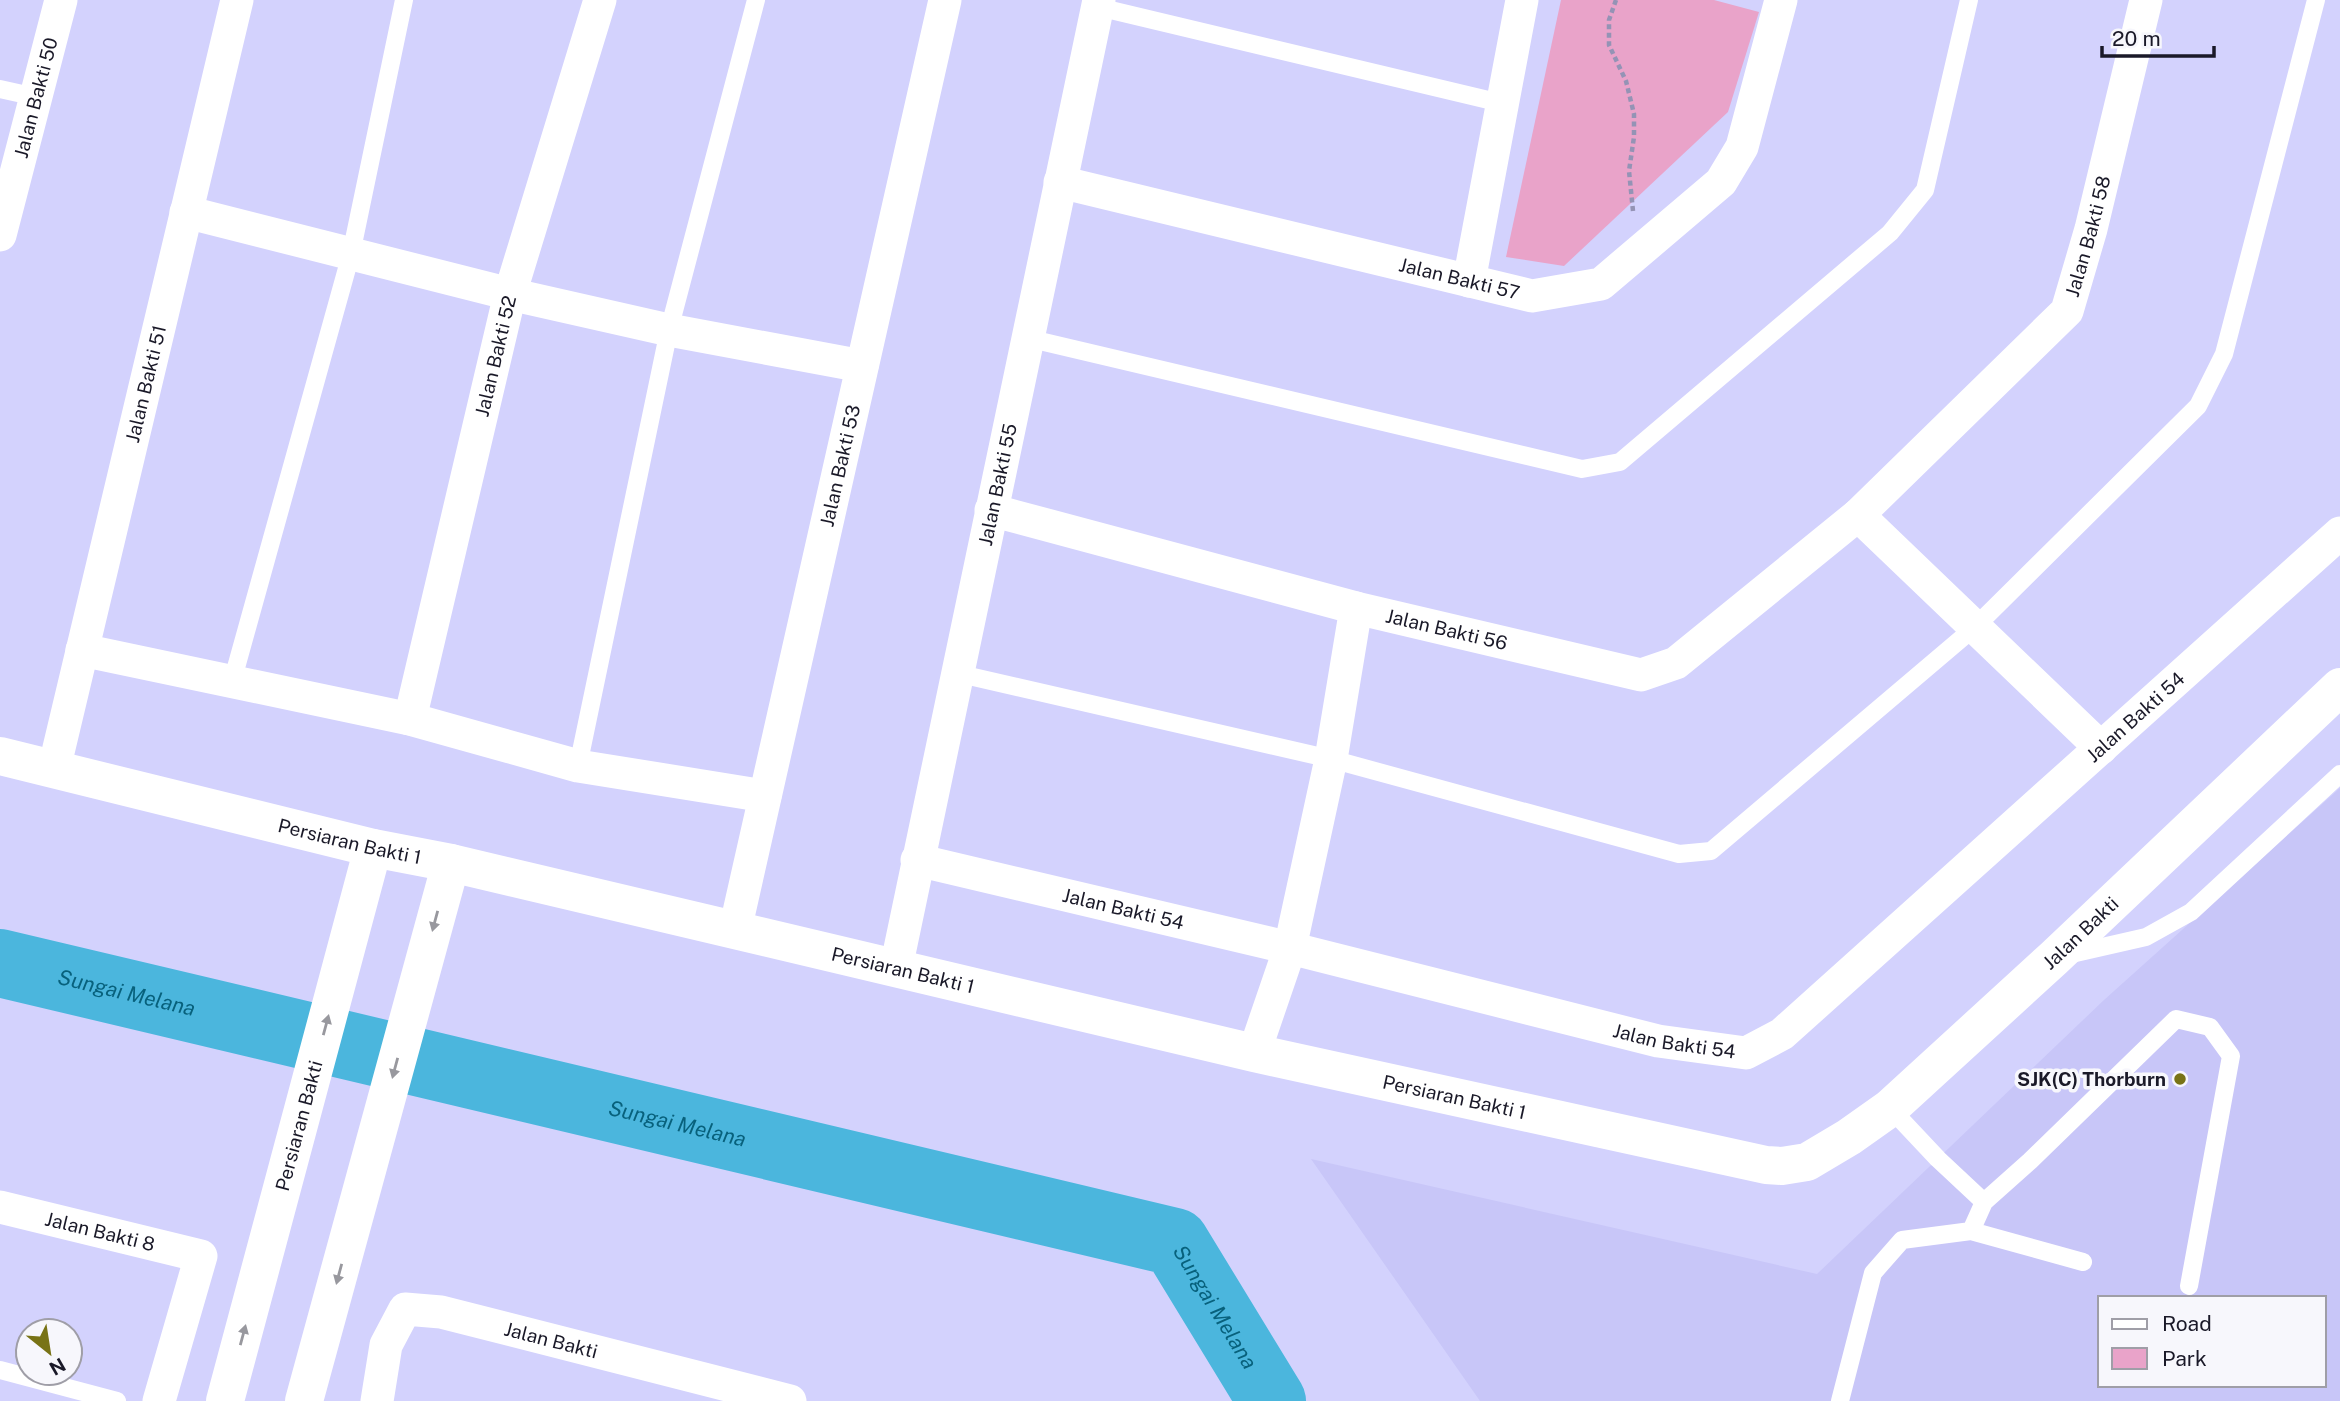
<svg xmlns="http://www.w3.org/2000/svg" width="2340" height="1401" viewBox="0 0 2340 1401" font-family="'Public Sans',sans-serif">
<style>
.built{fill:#c8c6f8;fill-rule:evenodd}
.green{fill:#e9a3c9}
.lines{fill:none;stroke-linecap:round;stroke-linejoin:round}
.river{stroke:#4bb6dd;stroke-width:68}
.path{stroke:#9493b5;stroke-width:4.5;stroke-dasharray:5 3.5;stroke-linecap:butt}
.service{stroke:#fff;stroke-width:18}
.minor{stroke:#fff;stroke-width:33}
.tertiary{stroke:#fff;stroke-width:38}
.oneway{fill:#98989e}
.poi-dot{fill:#787316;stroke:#f7f7fc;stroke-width:2.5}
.labels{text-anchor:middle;stroke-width:7;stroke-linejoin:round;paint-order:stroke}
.street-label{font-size:19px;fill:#1a1928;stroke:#f7f7fc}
.poi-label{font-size:19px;font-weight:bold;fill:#1a1928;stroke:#f7f7fc;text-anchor:end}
.water-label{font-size:21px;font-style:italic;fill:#08617c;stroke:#f7f7fc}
</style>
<rect width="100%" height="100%" fill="#d3d2fd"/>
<path class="built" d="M2340,788V1401H1480L1311,1159L1817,1274L2104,1000ZM2100,1298H2324V1385H2100Z"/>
<path class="green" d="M1561,0H1714L1759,12L1728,112L1564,266L1506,257Z"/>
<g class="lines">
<path class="river" id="s1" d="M0,963L1175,1242L1272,1401"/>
<path class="path" d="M1616,0L1609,20V45L1626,81L1634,114V137L1629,171L1633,211"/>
<path class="service" d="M1098,7L1501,103
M0,89L36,97
M1027,338L1582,469L1620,462L1890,233L1925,190L1969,0
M956,673L1331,759L1679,854L1711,851L1975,627L2198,406L2224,354L2316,0
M232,682L351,254L404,0
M578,766L669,330L756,0
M2067,955L2146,937L2191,912L2340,774
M1890,1108L1938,1159L1984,1202
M1971,1231L1984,1202L2030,1161L2176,1019L2210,1027L2231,1056L2189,1286
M0,1370L117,1401
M1840,1401L1873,1273L1902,1240L1971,1231L2083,1262"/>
<g class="minor">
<path id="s2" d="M1060,182L1532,296L1601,284L1721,182L1742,147L1781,0"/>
<path d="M186,212L510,294L669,330L862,366"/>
<path id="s3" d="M0,235L61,0"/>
<path d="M1469,281L1522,0"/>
<path id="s4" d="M991,510L1356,608L1641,675L1676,663L1858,515L2067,311L2091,229L2146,0"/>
<path d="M1858,515L2101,748"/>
<path d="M82,650L410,719L578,766L765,796"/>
<path id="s5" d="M410,719L510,294L600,0"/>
<path id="s6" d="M54,769L237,0"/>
<path id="s7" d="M917,860L1290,948L1658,1041L1746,1053L1782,1034L2340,533"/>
<path id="s8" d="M735,930L945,0"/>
<path id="s9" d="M896,968L1099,0"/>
<path d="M1254,1053L1290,948L1331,759L1356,608"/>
<path id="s10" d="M0,1207L201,1256L159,1401"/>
<path id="s11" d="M377,1401L386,1345L405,1309L441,1312L790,1401"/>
</g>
<g class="tertiary">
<path id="s12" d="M0,756L373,848L451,863L1254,1053L1766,1165L1782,1166L1807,1162L1849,1137L1890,1108L2054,958L2340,687"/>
<path id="s13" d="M225,1401L373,848"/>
<path d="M304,1401L451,863"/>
</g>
</g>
<defs><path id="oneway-solid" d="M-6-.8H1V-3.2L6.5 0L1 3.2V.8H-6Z" transform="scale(1.75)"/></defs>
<g class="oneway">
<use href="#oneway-solid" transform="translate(435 921) rotate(105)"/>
<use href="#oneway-solid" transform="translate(326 1025) rotate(-75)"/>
<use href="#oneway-solid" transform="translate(395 1068) rotate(105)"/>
<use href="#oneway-solid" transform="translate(339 1274) rotate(105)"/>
<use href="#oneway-solid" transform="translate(243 1335) rotate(-75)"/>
</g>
<circle class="poi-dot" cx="2180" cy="1079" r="7"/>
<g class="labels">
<g class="street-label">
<text dy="7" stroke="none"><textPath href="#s3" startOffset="142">Jalan Bakti 50</textPath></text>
<text dy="7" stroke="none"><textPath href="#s4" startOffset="1312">Jalan Bakti 58</textPath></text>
<text dy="7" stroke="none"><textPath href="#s2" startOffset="411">Jalan Bakti 57</textPath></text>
<text dy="7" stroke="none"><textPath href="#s5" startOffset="373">Jalan Bakti 52</textPath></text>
<text dy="7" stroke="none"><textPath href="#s6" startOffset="396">Jalan Bakti 51</textPath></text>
<text dy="7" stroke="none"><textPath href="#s8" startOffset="476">Jalan Bakti 53</textPath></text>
<text dy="7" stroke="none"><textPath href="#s9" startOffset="494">Jalan Bakti 55</textPath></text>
<text dy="7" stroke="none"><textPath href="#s4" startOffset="471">Jalan Bakti 56</textPath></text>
<text dy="7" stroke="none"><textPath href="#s7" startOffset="1367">Jalan Bakti 54</textPath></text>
<text dy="7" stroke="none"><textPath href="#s12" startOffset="360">Persiaran Bakti 1</textPath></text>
<text dy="7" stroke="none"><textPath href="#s7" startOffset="212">Jalan Bakti 54</textPath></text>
<text dy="7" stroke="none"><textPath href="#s12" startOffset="2212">Jalan Bakti</textPath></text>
<text dy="7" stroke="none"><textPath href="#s12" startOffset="928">Persiaran Bakti 1</textPath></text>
<text dy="7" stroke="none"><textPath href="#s7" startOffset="779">Jalan Bakti 54</textPath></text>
<text dy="7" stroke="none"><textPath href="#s12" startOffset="1494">Persiaran Bakti 1</textPath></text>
<text dy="7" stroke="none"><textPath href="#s13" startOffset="285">Persiaran Bakti</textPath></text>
<text dy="7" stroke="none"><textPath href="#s10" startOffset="103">Jalan Bakti 8</textPath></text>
<text dy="7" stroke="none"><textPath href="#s11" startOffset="247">Jalan Bakti</textPath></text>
</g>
<g class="poi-label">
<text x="2166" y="1086">SJK(C) Thorburn</text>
</g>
<g class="water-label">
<text dy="7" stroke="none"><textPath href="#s1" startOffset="130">Sungai Melana</textPath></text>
<text dy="7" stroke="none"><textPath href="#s1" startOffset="696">Sungai Melana</textPath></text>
<text dy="7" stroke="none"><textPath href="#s1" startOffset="1284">Sungai Melana</textPath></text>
</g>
</g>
<rect x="2098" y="1296" width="228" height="91" fill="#f7f7fc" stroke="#9f9ea7" stroke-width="2"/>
<rect x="2112" y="1319" width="35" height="10" fill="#ffffff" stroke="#9f9ea7" stroke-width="2"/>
<text x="2162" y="1331" font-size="21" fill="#1a1928">Road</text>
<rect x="2112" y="1348" width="35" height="21" fill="#e9a3c9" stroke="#9f9ea7" stroke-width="2"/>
<text x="2162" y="1366" font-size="21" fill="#1a1928">Park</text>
<g transform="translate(49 1352) rotate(150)"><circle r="33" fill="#f7f7fc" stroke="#9f9ea7" stroke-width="2"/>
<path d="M0-5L12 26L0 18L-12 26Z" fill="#787316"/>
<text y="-10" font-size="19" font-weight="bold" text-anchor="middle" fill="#1a1928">N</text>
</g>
<path d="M2102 46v10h112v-10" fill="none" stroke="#1a1928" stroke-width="3.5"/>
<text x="2112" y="46" font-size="21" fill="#1a1928" stroke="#f7f7fc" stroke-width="5" paint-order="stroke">20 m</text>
</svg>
